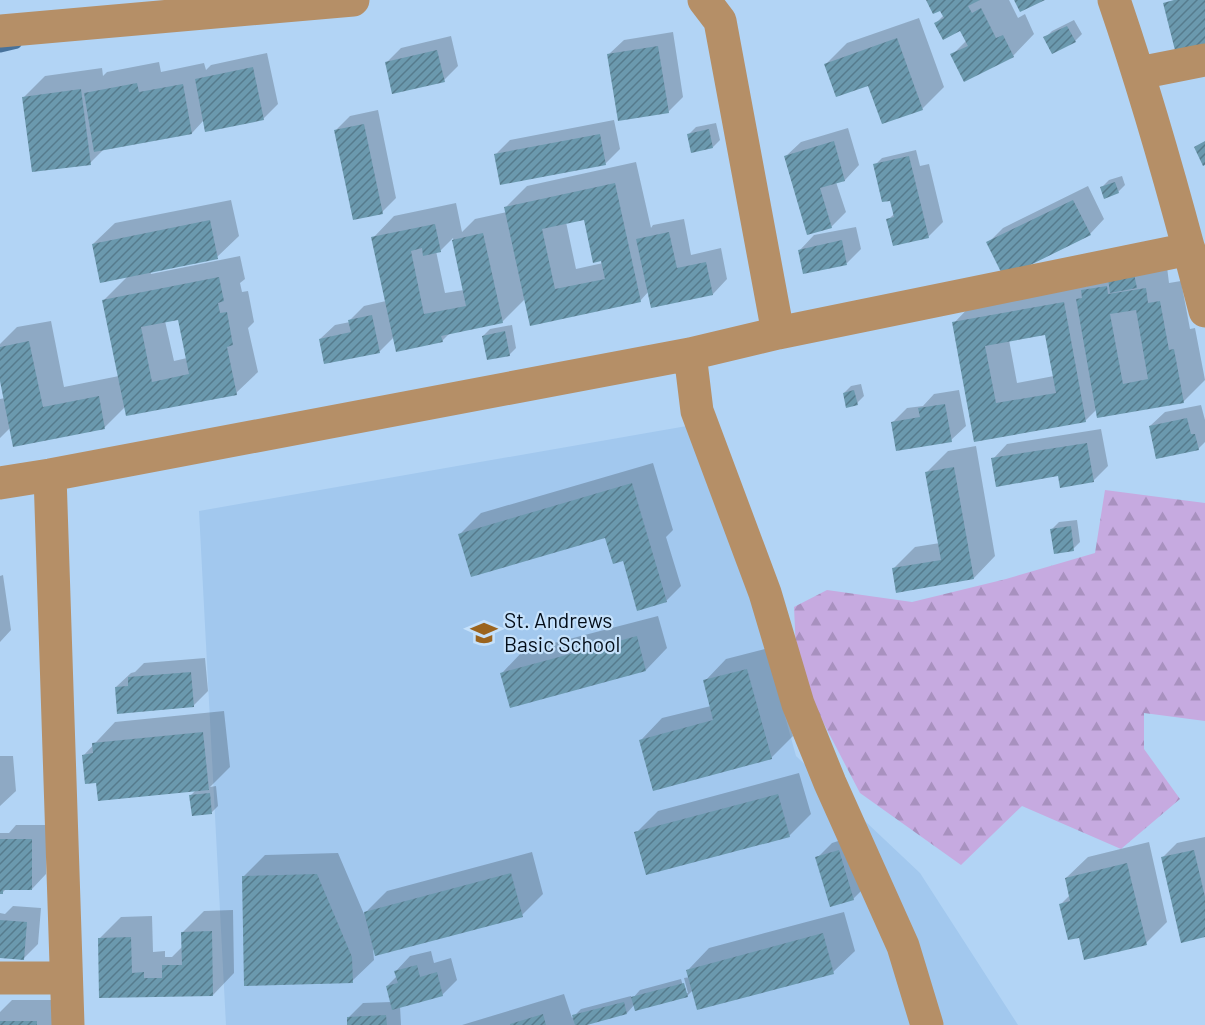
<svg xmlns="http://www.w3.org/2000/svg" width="1205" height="1025" viewBox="0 0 1205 1025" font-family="Barlow,sans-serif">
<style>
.built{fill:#a2c8ee}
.forest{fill:url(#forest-firs)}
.shadow{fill:#0003;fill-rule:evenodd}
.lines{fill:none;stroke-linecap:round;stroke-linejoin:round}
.stream{stroke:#48729b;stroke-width:9}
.building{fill:url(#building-hatch);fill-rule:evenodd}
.minor{stroke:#b58f67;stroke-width:33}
.labels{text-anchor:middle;stroke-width:4.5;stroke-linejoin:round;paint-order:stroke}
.poi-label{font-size:21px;fill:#030d18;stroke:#c5e1fb;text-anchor:start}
</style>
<defs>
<pattern id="forest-firs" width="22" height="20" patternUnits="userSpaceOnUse" patternTransform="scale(1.5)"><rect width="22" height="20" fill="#c6aae0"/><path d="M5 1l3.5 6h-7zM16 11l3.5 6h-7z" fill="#a891bf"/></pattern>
<pattern id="building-hatch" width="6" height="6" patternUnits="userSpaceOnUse" patternTransform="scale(1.5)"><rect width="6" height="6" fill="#6b99ae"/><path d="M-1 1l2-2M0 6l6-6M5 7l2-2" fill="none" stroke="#567b8d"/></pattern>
</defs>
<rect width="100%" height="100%" fill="#b2d4f5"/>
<path class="built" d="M704,423L796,756L920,873L1018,1025H226L199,511Z"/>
<path class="forest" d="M1105,490L1205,503V721L1144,713V749L1180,799L1121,849L1022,806L961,865L860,793L797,672L794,607L827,590L912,602L1006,579L1095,553Z"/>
<path class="shadow" d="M928,0H1009L1018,18L1025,14L1034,34L1013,56L952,55L967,40L961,29L936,23L944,15L941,9Z
M919,18L944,87L922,109L826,64L847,43Z
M1074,20L1082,34L1075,41L1045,38L1052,31Z
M673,32L683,97L668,112L609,54L624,40Z
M451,36L458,66L444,80L387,62L401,48Z
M267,53L278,104L263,119L204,120L192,133L105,148L90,163L24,97L45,76L102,68L103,76L107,72L159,62L161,72L204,63L206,70L211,65Z
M378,110L396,198L382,212L335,131L350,116Z
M614,120L620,149L605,164L496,154L510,140Z
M716,123L720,140L713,147L689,134L696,127Z
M848,128L859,165L845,180L836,182L846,212L831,227L786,156L801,142Z
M916,150L920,166L929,164L943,222L928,237L888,220L895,213L891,199L875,165L882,158Z
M636,162L651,228L653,225L684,219L691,255L721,248L727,279L713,294L649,291L640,301L526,298L502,322L450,333L442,341L394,337L379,352L320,339L335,325L350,322V320L364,306L386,301L373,238L394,216L456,203L462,232L475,219L507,212L506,207L527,186ZM585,218L603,263L576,269L566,222ZM453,238L464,290L445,293L436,251H440Z
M1122,176L1125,185L1118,192L1102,187L1109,180Z
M1088,186L1104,219L1090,234L988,243L1003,228Z
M231,200L239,236L217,257L150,271L151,274L240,256L245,279L240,283L242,292L248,291L254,322L248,328L258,372L236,393L126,406L105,427H11L0,438V399L5,398L0,374V344L17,327L51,321L64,387L119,376L104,300L129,275L93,244L115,223ZM179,318L187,358L174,361L165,321Z
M856,227L861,249L847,263L800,250L814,235Z
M1167,267L1169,283L1181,281L1190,329L1195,328L1205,380L1183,402L1097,409L1085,421L975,440L954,323L975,301L1085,281L1086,287L1104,269ZM1046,333L1054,376L1017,383L1009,340Z
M512,325L516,348L509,355L483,336L490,329Z
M861,384L864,396L857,403L844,393L851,386Z
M959,390L966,426L951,440L892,423L907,408L923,406L934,394Z
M1201,405L1205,420V442L1198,449L1150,426L1165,412Z
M1101,429L1108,466L1093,481L1059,475L993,459L1007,444Z
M976,446L995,556L974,578L893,569L915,547L940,543L927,472L948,451Z
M653,463L673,530L666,537L681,586L666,601L624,559L606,536L460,534L481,513Z
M1077,520L1080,542L1073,549L1052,529L1059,522Z
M3,575L11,630L0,642V576Z
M658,616L667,648L646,670L511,706L502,673L523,651Z
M769,648L793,736L771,758L641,740L662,718L711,706L705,681L726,659Z
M205,658L208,691L193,706L116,687L131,673L135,672L144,663Z
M224,711L230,767L210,787L216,786L218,806L211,813L191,795L197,789L98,782L84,755L115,722Z
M0,756H13L16,791L0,806Z
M799,773L811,814L789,836L636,833L658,811Z
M16,825H46V874L32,889H6L3,892H0V833H9Z
M854,836L868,884L853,899L817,858L832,843Z
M1205,837V936L1162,858L1177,843Z
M1149,842L1167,922L1146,943L1080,936L1060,905L1070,895L1066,878L1088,857Z
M532,852L543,894L522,915L373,948L374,960L352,981L243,877L265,855L338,853L364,914L387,891Z
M13,906L41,908L38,944L24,958L0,957V913L5,914Z
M233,910L234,973L213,995L101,997L100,938L121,917L152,916L153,952L165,951V957H172L183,946V932L204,911Z
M844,912L855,951L833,972L693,990L687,996L635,1004L627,1013L581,1025H462L564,994L572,1018L581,1009L631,996L632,999L640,990L681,979L685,993H688L684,978L690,977L688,970L709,948Z
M431,951L434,963L451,958L457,980L442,995L400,1006L401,1025H349L348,1018L363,1003L391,1002L387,986L397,976L396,971L410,956Z
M12,1000H58V1025H0V1012Z"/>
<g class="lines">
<path class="stream" d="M0,48L17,44"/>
</g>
<path class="building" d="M926,0H980L968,6L972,13L981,8L996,38L1003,35L1014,57L964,82L950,54L968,46L960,31L943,40L934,23L944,18L940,11L933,14Z
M1014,0H1045L1020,12Z
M1174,0H1205V55L1178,62L1163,3Z
M1067,26L1076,42L1052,54L1043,37Z
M897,38L923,110L882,124L868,86L836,97L824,64Z
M658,46L669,113L618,121L607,54Z
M437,50L445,82L392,94L385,62Z
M253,67L264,120L205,132L195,79Z
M137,83L139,92L183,84L192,134L94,152L84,93Z
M81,89L91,165L32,172L22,97Z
M364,124L383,214L353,220L334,130Z
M709,129L713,148L691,153L687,134Z
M600,134L606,165L500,185L494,154Z
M834,141L845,181L820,188L832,228L807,235L784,156Z
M1205,141V165L1203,166L1194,147Z
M909,156L929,238L893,246L886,219L894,217L890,201L882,202L873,164Z
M1115,182L1119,193L1104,199L1100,187Z
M615,183L641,302L530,326L504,207ZM584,220L593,263L601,261L605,279L555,289L542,229Z
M1073,200L1091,235L1004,278L986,242Z
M210,220L218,259L100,283L92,244Z
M435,224L441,252L423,256L422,248L411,251L424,314L466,306L452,240L483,233L503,323L441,336L443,342L396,352L371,237Z
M669,232L677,268L706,262L713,295L651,308L636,239Z
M842,240L847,265L803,274L798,250Z
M1134,274L1137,288L1110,293L1108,279Z
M219,277L224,301L218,303L220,313L227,312L233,345L227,347L237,395L126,416L102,300ZM178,320L189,374L152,382L141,327Z
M1107,286L1108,294L1146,288L1148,303L1160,301L1169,350L1174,349L1184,403L1097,418L1076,299L1082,298L1081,290ZM1136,310L1148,379L1123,384L1110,314Z
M1064,302L1086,422L974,442L952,322ZM1045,335L1056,393L996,403L985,346Z
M372,315L380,353L324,364L319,339L351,332L348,320Z
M505,331L510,356L487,360L482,336Z
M29,341L43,407L99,396L105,429L13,447L0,381V347Z
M854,390L858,405L846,408L843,393Z
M945,404L952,442L896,451L891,422L920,417L918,408Z
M1187,418L1191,434H1195L1199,450L1156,459L1149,426Z
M1087,443L1094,482L1060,488L1058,476L996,487L991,458Z
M954,467L974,579L896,593L892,568L941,560L925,472Z
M632,483L667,602L637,611L623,561L613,564L605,538L471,577L458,534Z
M1071,526L1074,551L1054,554L1050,529Z
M637,636L646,671L510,708L500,673Z
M747,669L772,759L653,791L639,740L713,720L703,680Z
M191,672L194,707L117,714L115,687L128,686V677Z
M203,732L209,790L98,801L96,783L85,784L82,755L93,753L92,743Z
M210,793L212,814L192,816L189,795Z
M778,794L790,837L646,875L634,832Z
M0,839H32V890H3V894H0Z
M839,850L854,900L830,907L815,857Z
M1194,850L1205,897V937L1181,943L1161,857Z
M1127,863L1147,945L1084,960L1079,938L1068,940L1059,904L1070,901L1065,878Z
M511,873L523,917L375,956L364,912Z
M317,874L352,957L353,983L244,986L242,876Z
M0,920L27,922L24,960L0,958Z
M212,931L213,996L99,998L98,938L131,937L132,973L144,972V978H162V965H182L181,932Z
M823,933L834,974L697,1010L686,970Z
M417,965L420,977L437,972L443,996L392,1010L386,986L398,983L394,971Z
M684,983L688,997L635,1011L631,997Z
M624,1002L627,1014L587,1025H575L572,1015Z
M543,1014L546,1025H510V1024Z
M386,1015L387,1025H347V1017Z
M0,1021H37V1025H0Z"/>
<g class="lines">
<path class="minor" d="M704,0L720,21L778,333
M1114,0C1149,102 1178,206 1205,311
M0,31L353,0
M1139,73L1205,60
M690,354L697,411L765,593L798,704L830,783L903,946L927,1025
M50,475L68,1025
M0,483L50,475L690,354L778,333L1189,249
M0,978H66"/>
</g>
<defs>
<g id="school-bare" transform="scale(2.07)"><path d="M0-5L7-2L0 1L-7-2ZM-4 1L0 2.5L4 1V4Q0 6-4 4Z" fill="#9b641e" stroke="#c5e1fb" stroke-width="2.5" paint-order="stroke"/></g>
</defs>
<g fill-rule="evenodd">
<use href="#school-bare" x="484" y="633"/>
</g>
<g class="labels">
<g class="poi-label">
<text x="504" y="628">St. Andrews<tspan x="504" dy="24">Basic School</tspan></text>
</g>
</g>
</svg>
